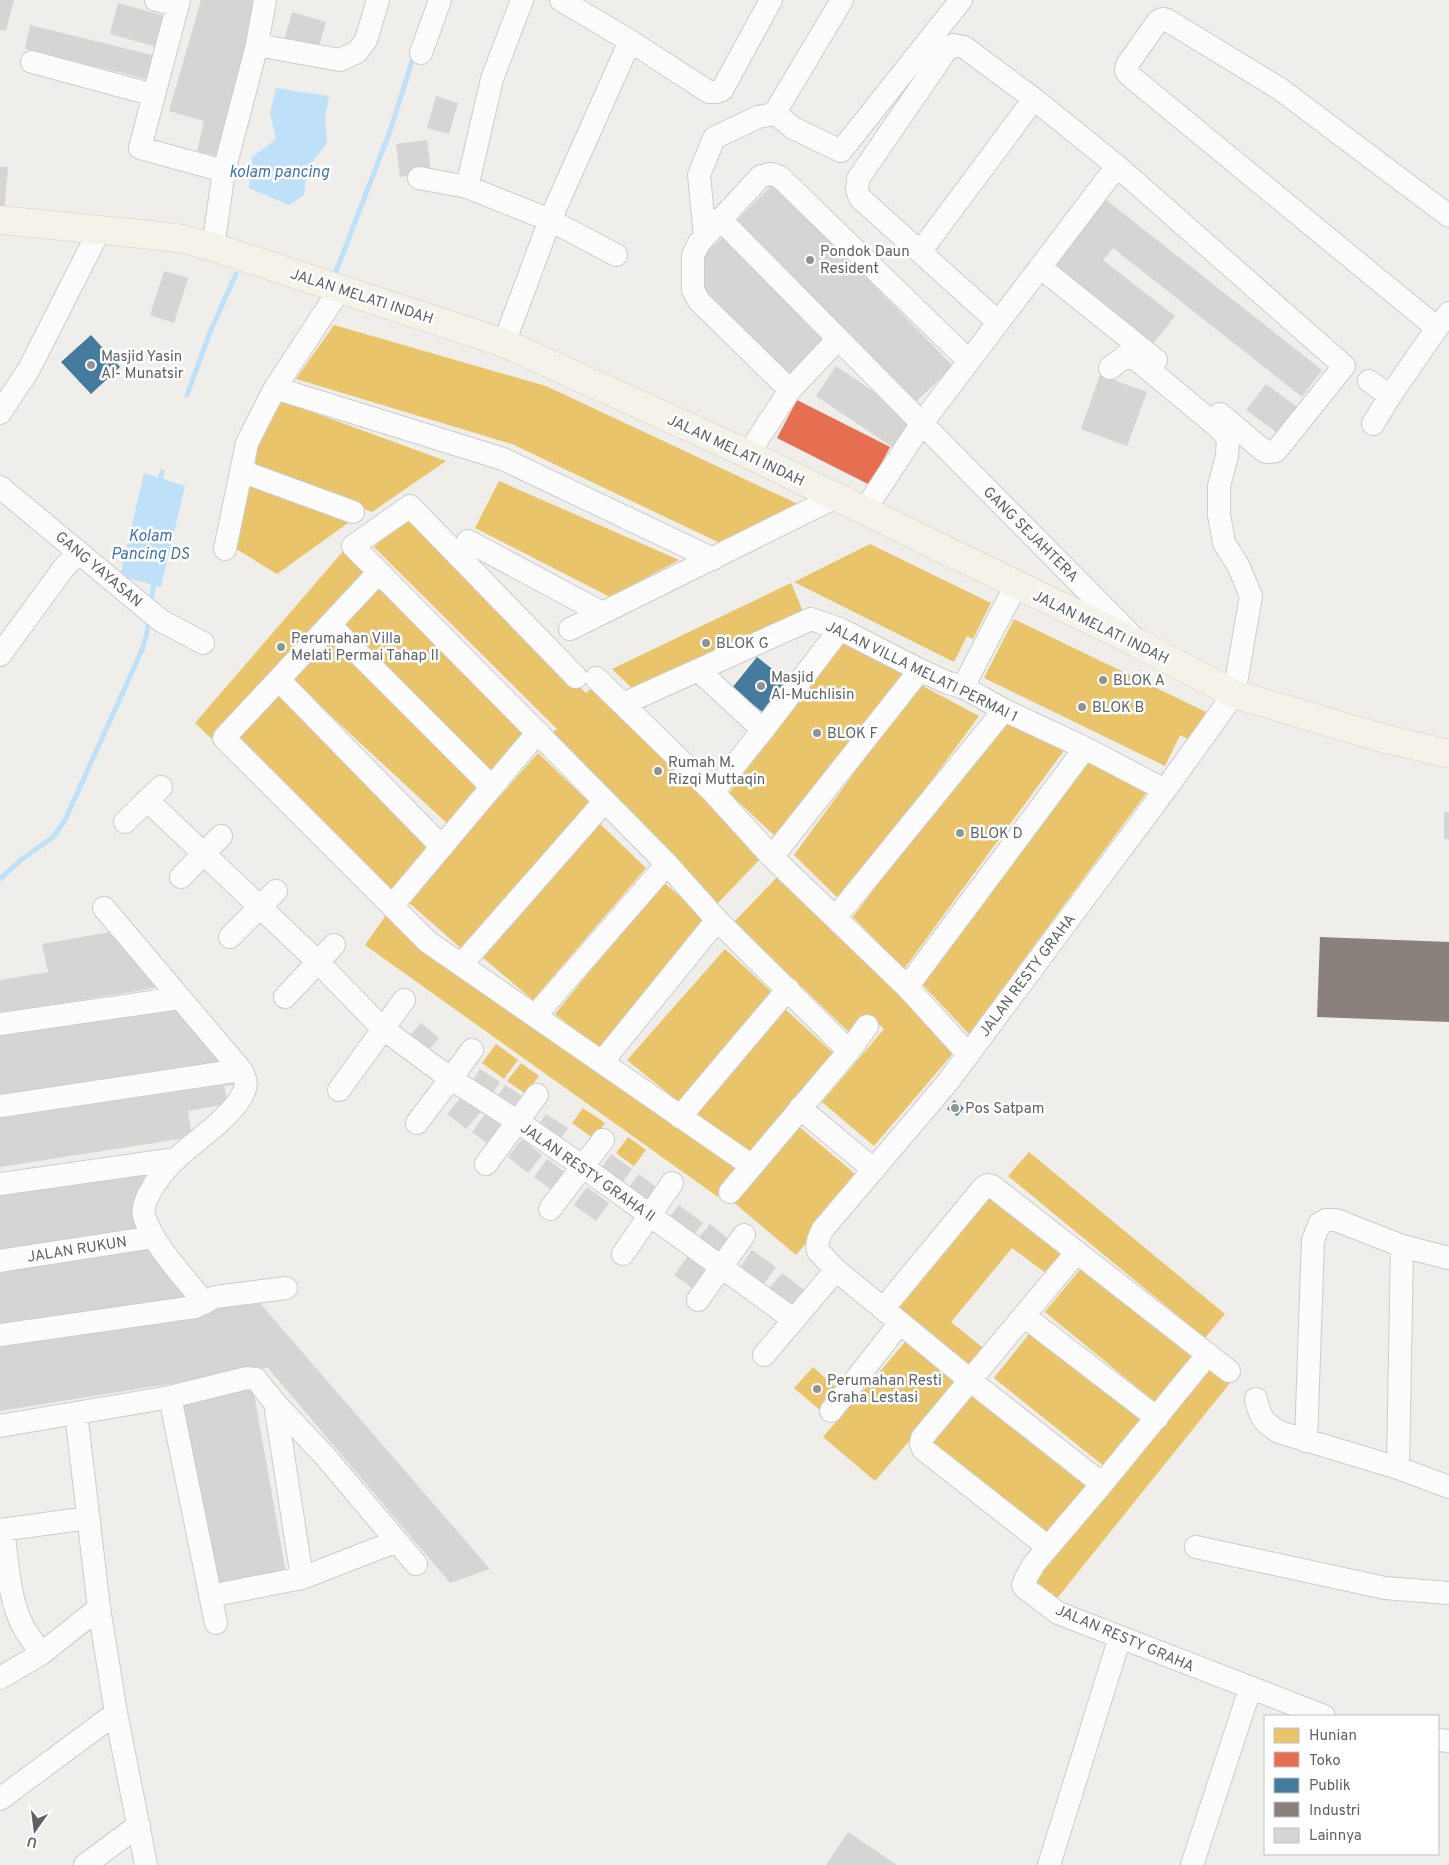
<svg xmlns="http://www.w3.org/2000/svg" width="1449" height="1865" viewBox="0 0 1449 1865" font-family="Overpass,sans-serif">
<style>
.water{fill:#bfe0f9}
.homes{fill:#e9c46a}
.shops{fill:#e76f51}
.public{fill:#457b9d}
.industry{fill:#8a817c}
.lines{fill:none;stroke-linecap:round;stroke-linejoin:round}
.stream{stroke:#bfe0f9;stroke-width:5}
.building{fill:#d6d5d3}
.minor-casing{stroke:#cbcccc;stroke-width:24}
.major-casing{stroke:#d7ceb8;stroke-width:29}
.minor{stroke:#fdfcfc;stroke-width:22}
.major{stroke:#f4f2e9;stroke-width:28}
.poi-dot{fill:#919496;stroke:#fff;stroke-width:2}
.labels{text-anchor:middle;stroke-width:5;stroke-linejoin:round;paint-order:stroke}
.poi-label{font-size:15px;fill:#5f6368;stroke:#fff;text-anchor:start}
.street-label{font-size:15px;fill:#5f6368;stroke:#fff}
.water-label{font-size:16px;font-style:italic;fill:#4174aa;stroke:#fff}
</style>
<rect width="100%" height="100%" fill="#efeeea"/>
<path class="water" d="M276,88L329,96L325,119L327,143L307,169L304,195L289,205L249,188L252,157L276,139L270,113Z
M144,473L185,486L161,587L120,576Z"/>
<path class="homes" d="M334,325L546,386L800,505L722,544L512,444L296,379Z
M282,401L446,461L372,512L255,467L258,441Z
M252,480L355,518L277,574L233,547Z
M499,481L679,560L610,597L475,528Z
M405,516L586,693L595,686L763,856L717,904L550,735L557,729L374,547Z
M870,544L991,603L973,639L967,636L954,662L794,582Z
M345,549L368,571L215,742L195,723Z
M378,583L529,733L492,771L340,621Z
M791,583L805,616L637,693L612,669Z
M1014,619L1206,712L1192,741L1180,735L1165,766L984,678Z
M329,636L484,788L451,827L289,677Z
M844,641L906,673L778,839L729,793Z
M279,683L439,846L392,903L227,739Z
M919,684L979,716L842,902L794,855Z
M1002,718L1065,749L904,969L853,917Z
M538,753L589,802L464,951L407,901Z
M1087,760L1147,792L969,1034L921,983Z
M598,822L646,868L533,1000L482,957Z
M780,874L955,1051L874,1146L822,1102L884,1029L869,1015L851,1034L734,922Z
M663,882L710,921L604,1052L555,1014Z
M386,915L740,1167L718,1197L365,945Z
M725,949L773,993L680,1103L627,1060Z
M783,1007L834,1054L748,1156L694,1111Z
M496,1044L518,1060L504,1079L482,1063Z
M521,1063L539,1076L526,1094L507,1081Z
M583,1108L605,1123L594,1139L572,1123Z
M797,1125L861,1179L796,1255L732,1201Z
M628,1137L646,1150L634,1166L616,1153Z
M1029,1152L1225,1314L1205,1338L1008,1176Z
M992,1195L1067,1256L1050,1276L1012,1248L951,1322L987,1351L971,1371L896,1310Z
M1083,1266L1194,1356L1156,1403L1045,1312Z
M1033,1329L1145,1418L1105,1467L994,1378Z
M907,1340L958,1384L875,1481L823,1437Z
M1207,1365L1230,1383L1054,1602L1031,1584Z
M813,1367L839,1390L821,1411L794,1388Z
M973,1392L1091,1486L1049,1539L931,1445Z"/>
<path class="shops" d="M797,400L890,447L870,485L777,438Z"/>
<path class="public" d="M91,335L120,367L91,394L61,362Z
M757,657L790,683L765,714L732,688Z
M954,1100L964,1108L957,1116L947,1109Z"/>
<path class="industry" d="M1320,937L1449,942V1022L1317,1017Z"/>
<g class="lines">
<path class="stream" d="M334,277L390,131L414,55
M187,395L210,332L236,274
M159,484L162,472
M150,605L155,579
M0,879L22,859L53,837L65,820L142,650L147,633L149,618"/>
</g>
<path class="building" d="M0,0H14L6,31L0,30Z
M201,0H260L221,157L197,151L204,121L169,111Z
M118,3L165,16L157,47L110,34Z
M292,12L326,22L317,54L283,44Z
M30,25L160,57L154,81L25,49Z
M436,96L458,103L449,134L427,128Z
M427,140L431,173L400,177L396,144Z
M0,167H8L4,211H0Z
M774,183L953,366L913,405L734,223Z
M1105,199L1322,370L1302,397L1113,248L1103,260L1175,316L1153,344L1053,265Z
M726,235L829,333L789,381L698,293L702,255Z
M164,271L188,278L174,323L150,315Z
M836,366L912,418L892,447L816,396Z
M1100,375L1147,392L1127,446L1081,429Z
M1266,384L1303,411L1284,438L1246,410Z
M1444,812H1449V839H1444Z
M116,931L161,987L0,1013V980L48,972L42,944Z
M180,1007L222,1062L0,1096V1033Z
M421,1023L439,1038L425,1055L406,1040Z
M480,1069L500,1082L488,1100L468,1087Z
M235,1073L237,1084L224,1086L228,1104L188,1111L192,1137L0,1167V1109Z
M505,1085L524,1097L512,1115L493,1103Z
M462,1096L481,1112L466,1129L447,1114Z
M485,1114L507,1130L494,1148L472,1132Z
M546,1114L568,1128L556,1146L534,1131Z
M522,1139L542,1155L528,1173L508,1157Z
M611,1154L632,1169L619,1188L597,1174Z
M547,1159L571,1177L557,1194L534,1177Z
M146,1172L136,1203L139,1230L0,1251V1192Z
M639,1174L661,1191L647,1209L625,1192Z
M587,1187L609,1203L596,1221L574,1205Z
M679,1205L703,1223L690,1240L666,1221Z
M710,1224L730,1240L716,1258L695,1242Z
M153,1248L192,1298L0,1325V1268Z
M752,1250L776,1267L761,1288L737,1271Z
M688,1256L710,1272L696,1291L674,1275Z
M782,1273L807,1292L791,1312L766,1292Z
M258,1301L490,1569L450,1583L268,1368L0,1411V1343Z
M253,1388L287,1579L219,1589L182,1402Z
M848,1832L897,1865H826Z"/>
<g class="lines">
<g class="minor-casing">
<path id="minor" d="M156,0L178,5
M179,0L140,148L224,171
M561,0L630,41L709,92H716L722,90L771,0
M257,45L340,60L357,52L366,40L378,0
M421,53L440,0
M32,62L154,95
M775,113L793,128L841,151L961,0
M419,178L467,187L550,220L616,255
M467,187L492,79L522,0
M1449,216L1280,89L1167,20L1163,19L1158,21L1127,65L1126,71L1129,75L1437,328L1449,313
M720,219L1132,636
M705,236L699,175L714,138L758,117L774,114L842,0
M213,247L224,171L257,45L265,0
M920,252L1034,99
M1040,267L1156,360
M998,322L860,198L857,190L858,179L945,52L953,45L964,47L1034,99L1117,166L1344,366L1276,451L1267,452L1264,451L1220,414
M504,343L550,220L630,41
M1369,381L1390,396
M275,388L503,459L713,559
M790,390L699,301L693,290V255L699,243L761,176L771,174L780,177L969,361
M0,413L29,369L100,229
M1373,424L1390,396L1437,328
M748,454L790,390L838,339
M241,471L353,512
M0,487L160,620L203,643
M864,511L922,423L1117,166
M468,541L602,613
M225,549L247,443L275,388L340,289
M379,572L224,738L428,942L752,1166
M330,625L492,787
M570,629L836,497
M0,655L63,569L78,552
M699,671L763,730
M576,677L410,506L353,546L667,864L717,920L849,1051
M596,678L713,792L772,857L907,987L968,1054
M279,680L442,847
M963,687L1016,585
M623,704L811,619L840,629L920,670L948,683L963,687L1004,710L1085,748L1165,790
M713,792L763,730L840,629
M147,800L318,962L382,1028L451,1079L517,1121L582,1166L793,1319
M125,822L161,787
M772,857L920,670
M181,877L221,836
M392,906L538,732
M104,908L241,1070C244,1075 247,1082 245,1088C239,1112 195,1141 177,1158C165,1169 156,1180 149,1194C146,1200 142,1209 144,1216C154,1247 185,1278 205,1303
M836,917L1004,710
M230,937L276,891
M461,965L605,801
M907,987L1085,748
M285,997L334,945
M535,1016L667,864
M0,1024L180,998
M602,1062L717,920
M339,1090L404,1000
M0,1106L241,1070
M800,1108L874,1170
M680,1117L788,989
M417,1123L472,1050
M486,1164L537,1095
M0,1184L176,1159
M730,1192L849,1051L867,1026
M550,1209L603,1140
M623,1254L672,1183
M0,1261L154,1237
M698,1300L744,1235
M883,1309L983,1188L987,1185L992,1186L1229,1371
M1024,1316L1157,1418
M0,1335L195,1307L215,1297L286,1288
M1208,1354L1102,1484L1034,1564L1026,1578L1023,1585L1025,1588L1058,1613L1324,1716
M764,1355L836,1270
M170,1397L216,1623
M1256,1399C1260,1417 1263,1422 1279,1432L1398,1468L1449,1487
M275,1403L302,1578
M831,1411L900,1323
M76,1413L99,1608L116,1713L146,1865
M0,1426L170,1397L247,1378L256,1379L275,1403L324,1455L416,1564
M1306,1441L1313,1240L1320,1223L1326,1220H1336L1402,1246L1449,1258
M1398,1468L1402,1246
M1102,1484L971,1381L836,1270L818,1251C816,1243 819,1237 823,1229L947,1083L1165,790L1234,694L1251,596L1238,565L1224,543L1219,515V486L1227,456L1228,438L1218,427L1136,359L1124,357L1110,368
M0,1530L88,1518
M3,1530C8,1562 8,1599 24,1628C29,1637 36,1645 41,1654
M1048,1547L923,1449L921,1444L922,1438L1077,1252
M1196,1547L1385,1588L1449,1593
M210,1596L302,1578L397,1541
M0,1678L41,1654L99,1608
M1438,1740L1449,1741
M0,1799L116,1713
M85,1865L139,1825
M1049,1865L1120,1637
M1192,1865L1250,1689"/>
</g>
<g class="major-casing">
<path id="major" d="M0,220L151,235L183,239L213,247L504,343L748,454L1139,644L1234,694L1382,738L1449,754"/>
</g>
<use href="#minor" class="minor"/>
<use href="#major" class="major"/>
</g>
<g class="poi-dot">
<circle cx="810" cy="260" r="5"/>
<circle cx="91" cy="365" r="5"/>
<circle cx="706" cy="643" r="5"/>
<circle cx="281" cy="647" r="5"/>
<circle cx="1103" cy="680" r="5"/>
<circle cx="761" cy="686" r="5"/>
<circle cx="1082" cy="707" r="5"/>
<circle cx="817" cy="733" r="5"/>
<circle cx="658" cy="771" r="5"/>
<circle cx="960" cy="833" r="5"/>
<circle cx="955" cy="1108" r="5"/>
<circle cx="817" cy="1389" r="5"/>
</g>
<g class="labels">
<g class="poi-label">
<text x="820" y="256">Pondok Daun<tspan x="820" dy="17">Resident</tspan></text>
<text x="101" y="361">Masjid Yasin<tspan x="101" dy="17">Al- Munatsir</tspan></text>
<text x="291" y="643">Perumahan Villa<tspan x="291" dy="17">Melati Permai Tahap II</tspan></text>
<text x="716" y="648">BLOK G</text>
<text x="771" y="682">Masjid<tspan x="771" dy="17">Al-Muchlisin</tspan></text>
<text x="1113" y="685">BLOK A</text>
<text x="1092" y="712">BLOK B</text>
<text x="827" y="738">BLOK F</text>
<text x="668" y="767">Rumah M.<tspan x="668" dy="17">Rizqi Muttaqin</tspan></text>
<text x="970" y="838">BLOK D</text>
<text x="965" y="1113">Pos Satpam</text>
<text x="827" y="1385">Perumahan Resti<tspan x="827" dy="17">Graha Lestasi</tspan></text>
</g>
<g class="street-label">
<text transform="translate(362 296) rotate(18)" y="5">JALAN MELATI INDAH</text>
<text transform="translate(736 450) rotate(25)" y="5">JALAN MELATI INDAH</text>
<text transform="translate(1031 534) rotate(45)" y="5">GANG SEJAHTERA</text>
<text transform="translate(99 569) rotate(40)" y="5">GANG YAYASAN</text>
<text transform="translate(1101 627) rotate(26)" y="5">JALAN MELATI INDAH</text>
<text transform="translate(922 671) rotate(26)" y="5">JALAN VILLA MELATI PERMAI 1</text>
<text transform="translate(1027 975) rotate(-53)" y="5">JALAN RESTY GRAHA</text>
<text transform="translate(588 1172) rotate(35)" y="5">JALAN RESTY GRAHA II</text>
<text transform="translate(77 1249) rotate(-9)" y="5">JALAN RUKUN</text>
<text transform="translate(1125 1638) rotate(23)" y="5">JALAN RESTY GRAHA</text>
</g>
<g class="water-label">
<text x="279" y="177">kolam pancing</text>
<text x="150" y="541">Kolam<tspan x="150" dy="18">Pancing DS</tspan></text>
</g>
</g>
<rect x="1264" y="1715" width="175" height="140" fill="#ffffff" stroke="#bfc1c3"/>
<rect x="1274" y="1728" width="25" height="15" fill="#e9c46a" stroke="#bfc1c3"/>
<text x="1309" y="1740" font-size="15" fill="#5f6368">Hunian</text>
<rect x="1274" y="1752" width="25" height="15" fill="#e76f51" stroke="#bfc1c3"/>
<text x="1309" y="1765" font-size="15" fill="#5f6368">Toko</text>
<rect x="1274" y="1778" width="25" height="15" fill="#457b9d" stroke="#bfc1c3"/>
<text x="1309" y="1790" font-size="15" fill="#5f6368">Publik</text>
<rect x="1274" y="1802" width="25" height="15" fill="#8a817c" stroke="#bfc1c3"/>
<text x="1309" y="1815" font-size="15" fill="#5f6368">Industri</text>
<rect x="1274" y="1828" width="25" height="15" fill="#d6d5d3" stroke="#bfc1c3"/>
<text x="1309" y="1840" font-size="15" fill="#5f6368">Lainnya</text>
<g transform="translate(35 1830) rotate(194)" stroke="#ffffff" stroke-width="4" paint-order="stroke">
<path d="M0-4L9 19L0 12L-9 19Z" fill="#5f6368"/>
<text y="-8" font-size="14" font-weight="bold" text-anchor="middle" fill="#5f6368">U</text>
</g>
</svg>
